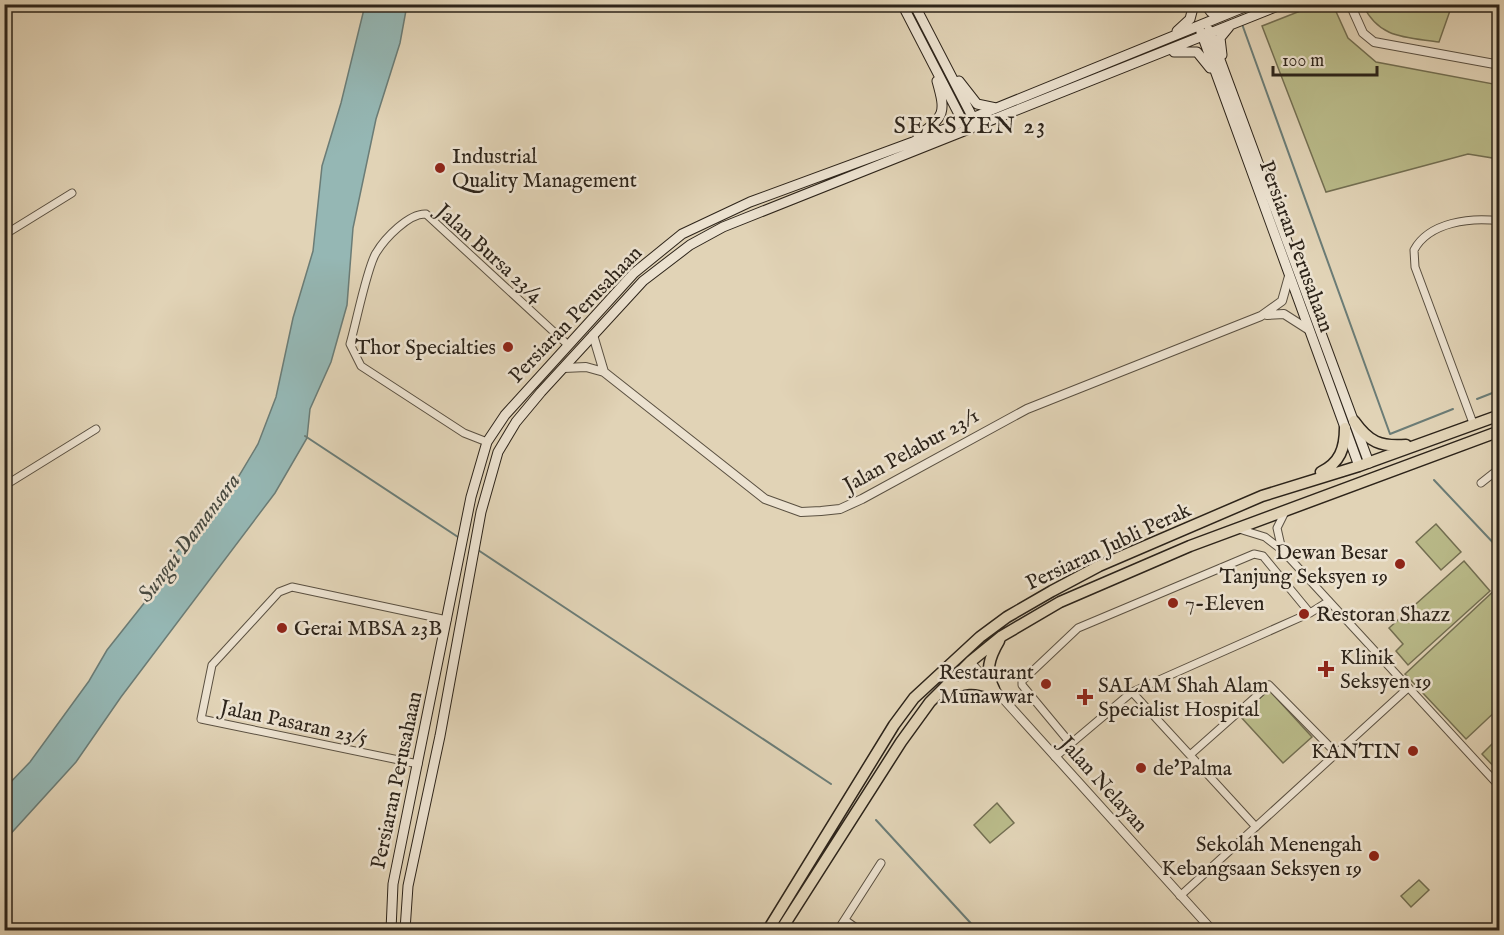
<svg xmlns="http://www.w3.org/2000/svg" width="1504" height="935" viewBox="0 0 1504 935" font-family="'IM FELL English',serif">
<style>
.green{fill:#b9ba89;stroke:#736f52;stroke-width:1.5}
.water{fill:#95b7b4;stroke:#6b7c76;stroke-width:1.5}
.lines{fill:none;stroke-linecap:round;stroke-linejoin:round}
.stream{stroke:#6b7c76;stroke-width:2}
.minor-casing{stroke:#5a5041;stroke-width:9}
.tertiary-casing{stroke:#5a5041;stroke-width:10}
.secondary-casing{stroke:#2d241a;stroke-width:11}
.primary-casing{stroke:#2d241a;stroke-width:13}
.minor{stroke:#ece2d0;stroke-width:7}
.tertiary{stroke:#ece2d0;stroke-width:8}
.secondary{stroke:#ece2d0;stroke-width:9}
.primary{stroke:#e1d3b6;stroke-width:10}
.poi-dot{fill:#8f2418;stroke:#ece2d0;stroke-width:2}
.labels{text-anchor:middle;stroke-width:5;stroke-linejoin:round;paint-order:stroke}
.poi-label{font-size:21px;fill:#2d241a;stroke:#ece2d0;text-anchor:start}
.street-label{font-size:21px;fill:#2d241a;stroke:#ece2d0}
.water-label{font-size:22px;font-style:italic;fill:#474940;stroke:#ece2d0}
.quarter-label{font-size:24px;letter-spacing:1.5px;fill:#2d241a;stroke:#ece2d0}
</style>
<rect width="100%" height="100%" fill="#e1d3b6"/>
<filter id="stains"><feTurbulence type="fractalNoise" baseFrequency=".00333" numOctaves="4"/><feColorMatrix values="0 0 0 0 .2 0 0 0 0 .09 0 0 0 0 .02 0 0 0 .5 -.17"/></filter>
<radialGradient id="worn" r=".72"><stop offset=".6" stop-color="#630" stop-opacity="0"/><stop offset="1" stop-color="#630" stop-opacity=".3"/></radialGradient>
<path class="green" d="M1318,4L1333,5L1348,38L1376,62L1499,85V159L1468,154L1326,192L1262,26Z
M1363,5H1452L1439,42C1406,37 1379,39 1363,5Z
M1436,524L1461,552L1441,570L1416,542Z
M1464,561L1490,591L1408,665L1396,651L1403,644L1389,628Z
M1499,586V708L1466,739L1405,674Z
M1269,690L1312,737L1283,763L1240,716Z
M1499,737V772L1482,754Z
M997,803L1014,823L990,843L974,825Z
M1419,880L1429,890L1411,907L1401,896Z"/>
<path class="water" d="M365,5H407L400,43L376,119L353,228L347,305L331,362L310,409L307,438L275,493L121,697L76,762L5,840V788L30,762L89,681L107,650L145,602L172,557L224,501L258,444L276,397L293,318L313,251L322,166L341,103Z"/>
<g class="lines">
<path class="stream" d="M1242,24L1390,434L1453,409
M1477,399L1500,390
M305,436L461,539
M1434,480L1500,550
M478,550L831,784
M876,820L977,930"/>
<g class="minor-casing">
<path id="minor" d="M4,235L72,193
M1473,423L1415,267L1414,250C1429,222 1471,217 1500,221
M487,442L464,433L361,366L350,344C356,324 367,267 376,253C385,238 409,213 426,214L567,344
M1481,483L1500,468
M4,486L96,429
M1239,529L1265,537L1282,550L1500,787
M1282,550L1277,528L1285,512
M1132,692L1256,827
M1071,744L1022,685V681L1078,628L1254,554L1263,556L1310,613
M1190,755L1269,685L1336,753
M1055,757L1132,692L1310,613L1329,601
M418,764L201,719L212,665L279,592L292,587L447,620
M1180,896L1408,688
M845,920L859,930
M838,930L881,863
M1184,930H1185"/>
</g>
<g class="tertiary-casing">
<path id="tertiary" d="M1350,4L1363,33L1374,42L1500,65
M1267,315L1284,314L1309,330
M593,335L604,372
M564,368L586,367L604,372L765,499L801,512L821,511L840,509L862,499L1027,409L1261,316L1282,301L1289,276
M970,662L1212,930"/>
</g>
<g class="secondary-casing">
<path id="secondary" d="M902,4L965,126
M914,4L975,122
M1205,4L1211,12L1221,16
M1209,30L1369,463
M1177,31L1190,19L1194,4
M1201,32L1359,466
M1174,52H1197L1210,68
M1222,55L1220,38L1229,27
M959,81L977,104L996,108
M918,136C945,116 946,113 937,81
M391,930L393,884L471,497L487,442L505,415L634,273L682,234L750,202L913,142L1252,4
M405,930L408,886L440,736L481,512L498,452L516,422L541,392L643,281L690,245L723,227L1283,4"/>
</g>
<g class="primary-casing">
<path id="primary" d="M1354,421C1369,442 1380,447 1406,445
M1321,472C1340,463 1345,448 1345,428
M994,689C985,671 989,658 999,641
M944,693C963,682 974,681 994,689
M768,930L894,725L914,698L980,637L1007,617L1052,591L1099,566L1262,496L1359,466L1500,415
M781,930L901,742L930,702L970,662L1002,636L1060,602L1190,546L1500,431"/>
</g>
<use href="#minor" class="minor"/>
<use href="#tertiary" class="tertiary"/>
<use href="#secondary" class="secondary"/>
<use href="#primary" class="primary"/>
</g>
<g class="poi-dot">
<circle cx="440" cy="168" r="6"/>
<circle cx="508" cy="347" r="6"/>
<circle cx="1400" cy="564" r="6"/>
<circle cx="1173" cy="603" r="6"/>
<circle cx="1304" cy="614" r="6"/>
<circle cx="282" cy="628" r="6"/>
<path d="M1323 660h6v6h6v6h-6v6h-6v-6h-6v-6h6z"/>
<circle cx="1046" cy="684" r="6"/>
<path d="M1082 688h6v6h6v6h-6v6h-6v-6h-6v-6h6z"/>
<circle cx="1413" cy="751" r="6"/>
<circle cx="1141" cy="768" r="6"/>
<circle cx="1374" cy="856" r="6"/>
</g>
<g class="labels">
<g class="poi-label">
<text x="452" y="163">Industrial<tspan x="452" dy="24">Quality Management</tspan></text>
<text x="496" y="354" text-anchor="end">Thor Specialties</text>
<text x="1388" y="559" text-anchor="end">Dewan Besar<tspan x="1388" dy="24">Tanjung Seksyen 19</tspan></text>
<text x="1185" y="610">7-Eleven</text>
<text x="1316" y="621">Restoran Shazz</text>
<text x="294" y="635">Gerai MBSA 23B</text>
<text x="1340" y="664">Klinik<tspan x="1340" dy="24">Seksyen 19</tspan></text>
<text x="1034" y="679" text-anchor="end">Restaurant<tspan x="1034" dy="24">Munawwar</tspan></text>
<text x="1098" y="692">SALAM Shah Alam<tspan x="1098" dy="24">Specialist Hospital</tspan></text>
<text x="1401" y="758" text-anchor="end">KANTIN</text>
<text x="1153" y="775">de'Palma</text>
<text x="1362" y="851" text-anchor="end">Sekolah Menengah<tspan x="1362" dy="24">Kebangsaan Seksyen 19</tspan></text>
</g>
<g class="street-label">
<text transform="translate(1297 246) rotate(70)" y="7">Persiaran Perusahaan</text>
<text transform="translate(490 253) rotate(42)" y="7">Jalan Bursa 23/4</text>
<text transform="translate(575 314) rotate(-46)" y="7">Persiaran Perusahaan</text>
<text transform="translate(911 450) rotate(-29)" y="7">Jalan Pelabur 23/1</text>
<text transform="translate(1108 546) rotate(-25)" y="7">Persiaran Jubli Perak</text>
<text transform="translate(294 722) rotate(12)" y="7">Jalan Pasaran 23/5</text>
<text transform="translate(396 780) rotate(-78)" y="7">Persiaran Perusahaan</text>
<text transform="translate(1104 784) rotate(48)" y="7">Jalan Nelayan</text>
</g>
<g class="water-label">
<text transform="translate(188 537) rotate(-53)" y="8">Sungai Damansara</text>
</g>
<g class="quarter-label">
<text x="970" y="133">SEKSYEN 23</text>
</g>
</g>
<rect width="1504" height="935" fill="none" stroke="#e1d3b6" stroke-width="24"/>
<rect x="6" y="6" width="1492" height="923" fill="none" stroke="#2d241a" stroke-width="3"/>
<rect x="12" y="12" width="1480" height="911" fill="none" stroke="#2d241a" stroke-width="1.5"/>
<path d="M1273 66v9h104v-9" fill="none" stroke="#2d241a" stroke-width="3"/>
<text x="1282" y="66" font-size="18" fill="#2d241a" stroke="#ece2d0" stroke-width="4.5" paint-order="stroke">100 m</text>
<rect width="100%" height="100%" filter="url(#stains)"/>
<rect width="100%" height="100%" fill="url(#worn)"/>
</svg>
